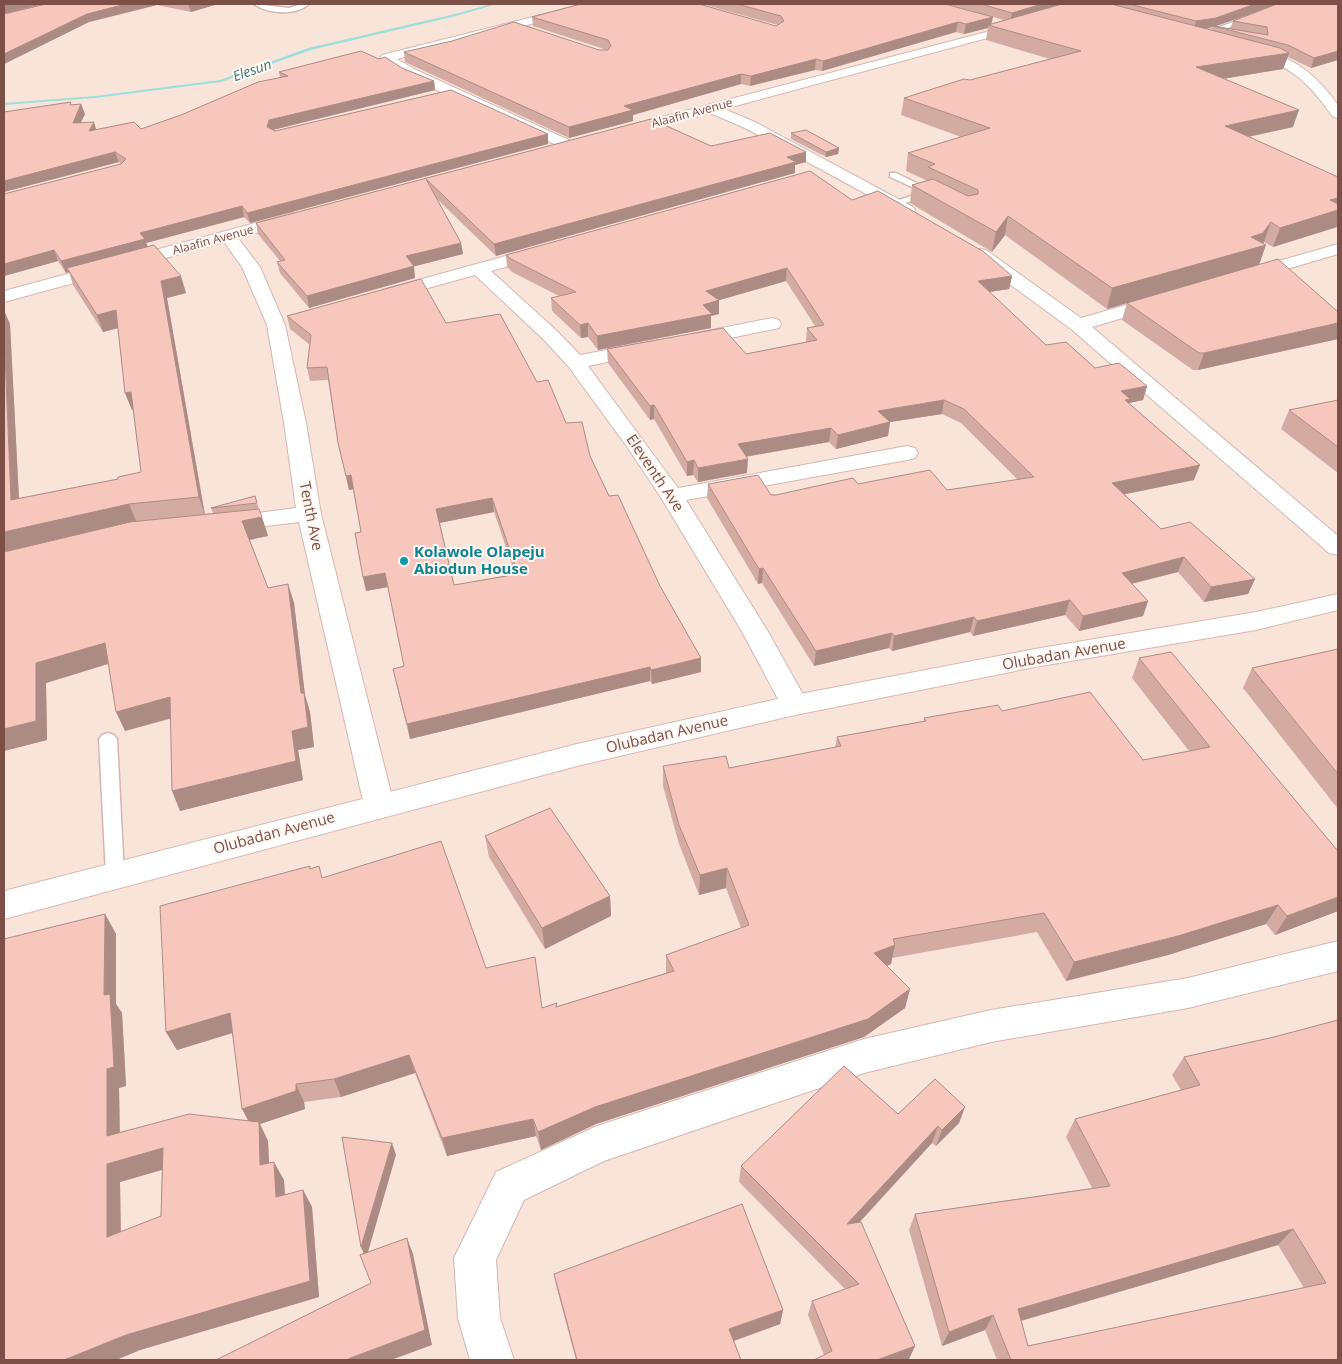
<svg xmlns="http://www.w3.org/2000/svg" width="1342" height="1364" viewBox="0 0 1342 1364" font-family="'Open Sans',sans-serif">
<style>
.residential{fill:#f9e4da}
.lines{fill:none;stroke-linecap:round;stroke-linejoin:round}
.stream{fill:#a0ded9;fill-rule:evenodd}
.lane-casing{stroke:#d5b7b0;stroke-width:3}
.street-casing{stroke:#d5b7b0;stroke-width:2}
.secondary-casing{stroke:#dbb8af;stroke-width:2}
.lane{fill:#fff;fill-rule:evenodd}
.street{fill:#fff;fill-rule:evenodd}
.secondary{fill:#fff;fill-rule:evenodd}
.wall{fill:#d4aba3;fill-rule:evenodd}
.shaded-wall{fill:#ad8b85}
.building{fill:#f7c7be;stroke:#ad8b85;fill-rule:evenodd}
.culture-dot{fill:#0f9aa8;stroke:#fff7f2;stroke-width:2}
.labels{text-anchor:middle;stroke-width:4;stroke-linejoin:round;paint-order:stroke}
.far-street-label{font-size:12px;fill:#7d4f49;stroke:#fff7f2}
.far-water-label{font-size:14px;font-style:italic;fill:#387b76;stroke:#fff7f2}
.street-label{font-size:15px;fill:#7d4f49;stroke:#fff7f2}
.culture-label{font-size:15px;font-weight:bold;fill:#0d838f;stroke:#fff7f2;text-anchor:start}
</style>
<rect width="100%" height="100%" fill="#fef1e9"/>
<path class="residential" d="M4,4H1338V1360H4Z"/>
<g class="lines">
<path class="stream" d="M491,4H497L456,16L311,50L221,82L95,98L4,105V103L95,96L220,80L308,48L455,14Z"/>
<g class="lane-casing">
<path id="lane" d="M254,4L289,8L302,4H309C296,16 267,14 254,4Z
M1283,4H1292L1217,32L1203,33L1200,31L1214,29Z
M890,173H896L939,194L893,206V202L923,192L890,177Z
M108,733L114,735L117,739L124,875L122,880L115,883L108,880L106,875L99,739L102,735Z"/>
</g>
<g class="street-casing">
<path id="street" d="M584,4H602L600,6L397,59L414,69L573,142L575,145L573,148H563L404,75L380,58L382,55Z
M1078,4H1095L1017,30L724,109L755,122L913,207L915,210L913,213H901L745,128L710,113L621,136L614,132L616,129L1009,26Z
M1250,46C1292,57 1313,70 1338,105V118L1333,117C1307,80 1290,65 1246,53L1244,50Z
M292,213L300,218L298,221L238,238L260,267L285,325L306,423L321,514L394,805L390,813L379,817L368,813L364,805L299,522L226,531L218,529L214,524L218,519L226,517L296,508L284,423L267,325L242,267L224,242L4,302V291Z
M1338,244V254L1250,280L1244,279L1241,275L1244,271Z
M542,246L548,247L551,251L548,255L491,271L558,332L580,355L644,343L651,345L654,349L651,353L588,366L678,488L907,446L915,448L918,453L915,458L907,460L686,500L767,630L809,705L805,712L795,715L785,712L741,630L660,496L628,448L568,366L544,340L475,275L388,299L382,298L379,294L382,290Z
M980,249L986,250L1081,318L1161,295L1167,297L1170,301L1167,305L1092,327L1338,536V555L1329,553L1071,329L974,258L971,254L974,250Z
M772,318L779,320L781,324L779,328L692,346L685,344L682,340L685,336L692,334Z
M1338,941V971L1188,1008L991,1042L864,1073L604,1161L524,1200L496,1260L500,1318L514,1360H470L458,1318L454,1258L496,1172L597,1126L864,1039L991,1010L1188,978Z"/>
</g>
<g class="secondary-casing">
<path id="secondary" d="M1338,594V610L1256,630L1035,667L795,715L577,766L4,919V891L577,744L795,695L1035,649L1256,612Z"/>
</g>
<use href="#lane" class="lane"/>
<use href="#street" class="street"/>
<use href="#secondary" class="secondary"/>
</g>
<path class="wall" d="M4,4H43L8,13L46,4H218L191,12L157,5L89,22L4,64Z
M702,4H945L992,24L1004,20L947,4H1338V60L1311,68L1288,57L1283,69L1223,79L1293,127L1249,137L1338,177V224L1337,227L1273,247L1264,242L1263,243L1259,265L1338,312V339L1198,370H1193L1122,320L1127,303L1178,288L1107,309L1005,235L992,252L910,203L912,185L926,181V180L906,171L908,153L961,137L901,115L904,98L1050,59L986,40L988,28L964,34L956,32L822,71L815,70L750,86L741,84L633,115V121L569,138L405,62L404,52L607,50L533,26L532,17L776,26L778,25ZM1256,12L1233,21L1230,29L1216,26ZM1213,27L1212,30L1206,29Z
M402,68L434,81L435,90L273,130L275,131L548,134V144L250,223L244,217L146,243L148,247L186,293L167,298L205,514L213,513L211,508L257,503L268,536L250,540L268,588L288,584L294,603L305,695L310,712L314,747L298,750L303,780L180,811L170,719L125,731L108,664L46,683L47,740L4,751L10,324L19,499L118,479L141,472L133,410H132L125,393L118,328L103,332L73,285L69,272L66,273L58,261L4,276L121,164L119,162L4,192L72,105L81,104L85,114L80,123L96,130L141,129L181,115L280,77L279,72Z
M651,119L711,146L806,162L795,165V173L496,256L437,199L461,243L463,254L413,266L415,278L309,308L280,273L277,262L280,261L258,234L256,223Z
M791,133L839,148L838,154L826,157L791,139Z
M852,200L1012,276L1009,289L989,292L1046,345L1095,368L1147,386L1143,400L1129,403V404L1194,480L1124,494L1161,529L1255,579L1248,594L1204,602L1178,572L1132,584L1148,601L1143,616L1079,631L1065,615L973,636L970,632L892,651L889,648L814,666L762,583L758,584L707,498L708,484L776,495L858,484L947,490L1018,480L961,423L942,414L890,422L888,436L836,449L829,442L746,457L747,473L698,482L693,475L687,476L654,419L650,420L608,363L607,349L746,354L806,342V341L807,328L815,326L786,281L719,300V314L711,316V328L598,350L588,337L581,338L552,311L551,298L559,296L512,272L507,267L506,255Z
M287,316L446,323L537,382L590,456L609,496L701,658V672L652,684L650,681L410,739L396,683L404,666L388,587L366,591L363,577L361,532L353,489L349,490L338,443L328,380L310,381L307,368L310,345L290,329ZM494,512L515,574L454,585L440,523Z
M1338,400V473L1281,429L1289,410Z
M1338,649V809L1243,688L1252,668Z
M1139,658L1337,850L1338,848V911L1275,935L1266,924L1168,955L1066,981L1037,932L892,958L891,964L887,966L910,989L905,1008L864,1037L596,1124L541,1150L536,1136L447,1156L415,1073L341,1097L304,1102L305,1109L260,1124L268,1141L269,1163L284,1180L285,1195L303,1190L312,1207L319,1297L140,1350L116,1360L105,914L116,934V1004L122,1013L126,1086L119,1088L120,1132L248,1121L232,1033L177,1050L166,1032L310,866V869L322,878L486,968L542,1008L558,1006L666,973V955L741,928L726,888L699,895L679,844L663,786V766L729,768L835,748L837,737L924,721V718L1002,711L1143,760L1189,751L1132,678ZM162,1170L161,1216L121,1232L120,1182Z
M485,836L610,896L611,916L545,949L489,857Z
M1338,1020V1360H997L985,1330L942,1346L909,1230L915,1214L1092,1188L1066,1137L1075,1119L1181,1090L1172,1075L1184,1057L1274,1037ZM1278,1245L1304,1288L1028,1346L1021,1321Z
M965,1107L959,1123L936,1146L932,1143L859,1223L915,1346L909,1359L824,1355L808,1315L812,1301L845,1289L739,1182L741,1166L898,1114Z
M554,1274L783,1310L780,1324L734,1341L741,1360H576L557,1289Z"/>
<path class="shaded-wall" d="M8,4H43L4,14V5Z
M126,4H156L157,5L89,22L4,64V54L87,14Z
M188,4H218L191,12Z
M1042,4H1071L1010,22L1012,13Z
M1255,4H1278L1216,26H1213V27L1193,31L1196,21Z
M993,17L991,26L988,25V28L964,34L966,24Z
M958,22L956,32L822,71L823,61Z
M1338,51V60L1311,68L1314,58Z
M1289,53L1283,69L1191,84L1196,67Z
M816,59L815,70L750,86L751,76Z
M741,74V84L633,115V121L569,138V127L624,106Z
M434,81L435,90L272,130L267,127L269,120Z
M81,104L85,114L76,133L73,123Z
M1299,110L1293,127L1219,143L1225,126Z
M94,122L97,132L89,131Z
M548,134V144L250,223L247,213Z
M839,148L838,154L826,157V152Z
M115,152L119,162L4,192V181Z
M806,152V162L795,165V173L496,256L494,244L787,157Z
M1338,198V224L1337,227L1273,247L1280,228L1330,200Z
M242,206L244,217L146,243L149,250L67,268L69,272L66,273L61,261L140,233Z
M1008,216L1005,235L992,252L996,232Z
M1271,222L1264,242L1260,247L1266,245L1259,265L1107,309L1112,288L1251,237Z
M461,243L463,254L408,268L406,256Z
M54,250L58,261L4,276V264Z
M414,266L415,278L309,308L307,296Z
M787,268L786,281L706,304V291Z
M181,276L186,293L167,298L205,516L199,497L161,281Z
M1012,276L1009,289L975,294L978,281Z
M719,300V314L711,316V328L598,350L597,336Z
M4,310L10,324L20,519L11,500L4,330Z
M116,310L122,327L103,332L97,315Z
M588,323V337L581,338L580,325Z
M1338,323V339L1198,370L1204,353Z
M1147,386L1143,400L1129,403L1126,413L1121,391Z
M131,392L137,409L132,410L125,393Z
M944,400L942,414L890,422L888,436L836,449L838,435L878,411Z
M654,405V419L650,420V406Z
M831,428L829,442L737,458L738,444Z
M748,459L747,473L698,482V468Z
M694,460L693,475L687,476V462Z
M1200,465L1194,480L1107,498L1112,483Z
M351,475L354,489L349,490L346,476Z
M492,498L494,512L439,523L436,509Z
M129,504L137,523L4,553V532Z
M262,517L268,536L248,540L242,521Z
M1184,557L1178,572L1117,587L1122,573Z
M763,568L762,583L758,584L759,569Z
M385,573L388,587L366,591L363,577Z
M1255,579L1248,594L1204,602L1211,587Z
M288,584L294,603L305,695L310,712L314,747L298,750L303,780L180,811L172,791L301,693Z
M1070,600L1065,615L973,636L977,621Z
M1148,601L1143,616L1079,631L1083,616Z
M974,617L970,632L892,651L894,636Z
M892,633L889,648L814,666L816,651Z
M105,643L114,662L46,683L47,740L4,751V729L36,663Z
M701,658V672L652,684L651,670Z
M650,667V681L410,739L407,724Z
M170,697L178,716L125,731L116,712Z
M727,868L726,888L699,895L700,875Z
M610,896L611,916L545,949L542,928Z
M1338,897V911L1275,935L1287,916Z
M1278,905L1266,924L1168,955L1066,981L1074,962Z
M105,914L116,934V1004L122,1013L126,1086L119,1088L120,1154L107,1136L104,995Z
M895,945L891,964L870,972L874,953Z
M910,989L905,1008L864,1037L596,1124L541,1150L538,1132L595,1107Z
M230,1013L239,1031L177,1050L166,1032Z
M409,1055L415,1073L341,1097L334,1079Z
M296,1084L304,1102L305,1109L260,1124L268,1141L270,1183L260,1165L251,1126L242,1109Z
M965,1107L959,1123L936,1146L942,1130Z
M533,1119L536,1136L447,1156L442,1138Z
M938,1126L932,1143L843,1240L847,1224Z
M392,1143L396,1155L366,1259L361,1247Z
M163,1148L175,1166L120,1182L121,1254L107,1237V1164Z
M274,1162L284,1180L286,1215L276,1197Z
M303,1190L312,1207L319,1297L140,1350L116,1360H64Z
M1293,1229L1278,1245L1010,1324L1018,1309Z
M407,1238L413,1254L432,1345L391,1360H348V1359Z
M783,1310L780,1324L728,1343L729,1329Z
M993,1315L985,1330L942,1346L949,1332Z
M915,1346L909,1359L906,1360H877Z"/>
<path class="building" d="M46,4H126L87,14L4,54V14Z
M581,4H699L776,26L784,21L781,16L737,4H945L993,17L966,24L958,22L823,61L816,59L751,76L741,74L624,106L633,110L569,127L404,52L452,41L514,22L599,50H608L611,46L608,40L532,17Z
M981,4H1042L1012,13Z
M1062,4H1111L1280,48L1289,53L1196,67L1299,110L1225,126L1338,177V198L1330,200L1338,204V210L1280,228L1271,222L1263,233L1251,237L1266,245L1112,288L1008,216L996,232L912,185L933,179L968,196L978,194V190L928,167L935,164L908,153L990,128L904,98L964,79L970,80L1081,51L988,25Z
M1129,4H1255L1216,18L1196,21Z
M1277,4H1338V51L1314,58L1288,45L1213,26L1268,35L1267,27L1233,21Z
M361,51L379,59L385,57L402,68L434,81L269,120L267,127L275,131L451,90L548,134L247,213L242,206L140,233L145,239L61,261L54,250L4,264V194L121,164L126,159L115,152L4,181V112L71,102L70,105L81,104L73,123L94,122L89,131L134,122L141,129L181,115L258,82L288,76L279,72Z
M651,119L711,146L770,133L806,152L787,157L796,162L494,244L426,179L461,243L406,256L414,266L307,296L277,262L285,260L256,223Z
M806,130L839,148L826,152L791,133Z
M810,171L852,200L878,191L984,252L1012,276L978,281L1046,345L1066,342L1095,368L1119,363L1147,386L1121,391L1130,399L1125,400L1200,465L1112,483L1161,529L1190,522L1255,579L1211,587L1184,557L1122,573L1148,601L1083,616L1070,600L977,621L974,617L894,636L892,633L816,651L763,568L759,569L708,484L758,475L771,495H776L853,478L858,484L930,470L947,490L1034,477L964,409L944,400L878,411L890,422L838,435L831,428L738,444L748,459L698,468L694,460L687,462L654,405L650,406L607,349L723,328L746,354L817,340L807,328L824,325L787,268L706,291L719,300L703,305L712,314L597,336L588,323L580,325L551,298L576,292L511,259L506,255Z
M154,245L181,276L161,281L199,497L129,504L4,532V330L11,500L118,479V477L141,472L131,392L125,393L116,310L97,315L67,268Z
M1278,259L1338,312V323L1204,353H1199L1127,303Z
M421,279L446,323L500,314L537,382L548,380L566,423L582,422L590,456L609,496L618,495L660,586L701,658L651,670L650,667L407,724L393,669L404,666L385,573L363,577L355,533L361,532L351,475L346,476L338,443L327,367L307,368L311,335L287,316ZM492,498L518,574L454,585L436,509Z
M1338,400V447L1289,410Z
M255,496L257,503L211,508Z
M259,509L262,517L242,521L268,588L288,584L301,693H304L308,727L292,731L296,761L172,791L170,697L116,712L105,643L36,663V721L4,729V552L130,522Z
M1338,649V774L1252,668Z
M1171,652L1337,850L1338,848V897L1287,916L1278,905L1178,936L1074,962L1044,913L893,939L895,945L874,953L910,989L868,1019L595,1107L538,1132L533,1119L442,1138L409,1055L334,1079L296,1084V1091L242,1109L230,1013L166,1032L160,906L310,866V869L319,866L322,878L441,841L486,968L535,957L542,1008L557,1003L556,1007L674,971L666,955L749,925L727,868L700,875L679,825L663,766L726,756L729,768L841,746L837,737L926,721L924,718L998,705L1002,711L1090,692L1143,760L1210,747L1139,658Z
M550,808L610,896L542,928L485,836Z
M105,914L104,995L110,994L114,1067L107,1069V1136L189,1114L259,1122L260,1165L274,1162L276,1197L303,1190L310,1281L126,1335L64,1360H4V939ZM163,1148L161,1216L107,1237V1164Z
M1338,1020V1360H1011L993,1315L949,1332L915,1214L1110,1186L1075,1119L1200,1085L1184,1057L1274,1037ZM1293,1229L1326,1283L1028,1346L1018,1309Z
M844,1066L898,1114L935,1079L965,1107L942,1130L938,1126L847,1224L861,1222L915,1346L877,1360H814L832,1351L812,1301L859,1284L741,1166Z
M342,1137L392,1143L361,1247Z
M742,1204L783,1310L729,1329L741,1360H577L554,1274Z
M407,1238L425,1330L348,1359V1360H216L371,1283L360,1255Z"/>
<circle class="culture-dot" cx="404" cy="561" r="5"/>
<g class="labels">
<g class="far-street-label">
<text transform="translate(692 113) rotate(-15)" y="4">Alaafin Avenue</text>
<text transform="translate(213 240) rotate(-15)" y="4">Alaafin Avenue</text>
</g>
<g class="far-water-label">
<text transform="translate(252 70) rotate(-20)" y="5">Elesun</text>
</g>
<g class="street-label">
<text transform="translate(655 473) rotate(56)" y="5">Eleventh Ave</text>
<text transform="translate(311 516) rotate(79)" y="5">Tenth Ave</text>
<text transform="translate(1064 654) rotate(-10)" y="5">Olubadan Avenue</text>
<text transform="translate(667 734) rotate(-13)" y="5">Olubadan Avenue</text>
<text transform="translate(274 833) rotate(-15)" y="5">Olubadan Avenue</text>
</g>
<g class="culture-label">
<text x="414" y="557">Kolawole Olapeju<tspan x="414" dy="17">Abiodun House</tspan></text>
</g>
</g>
<rect width="1342" height="1364" fill="none" stroke="#7d4f49" stroke-width="10"/>
</svg>
